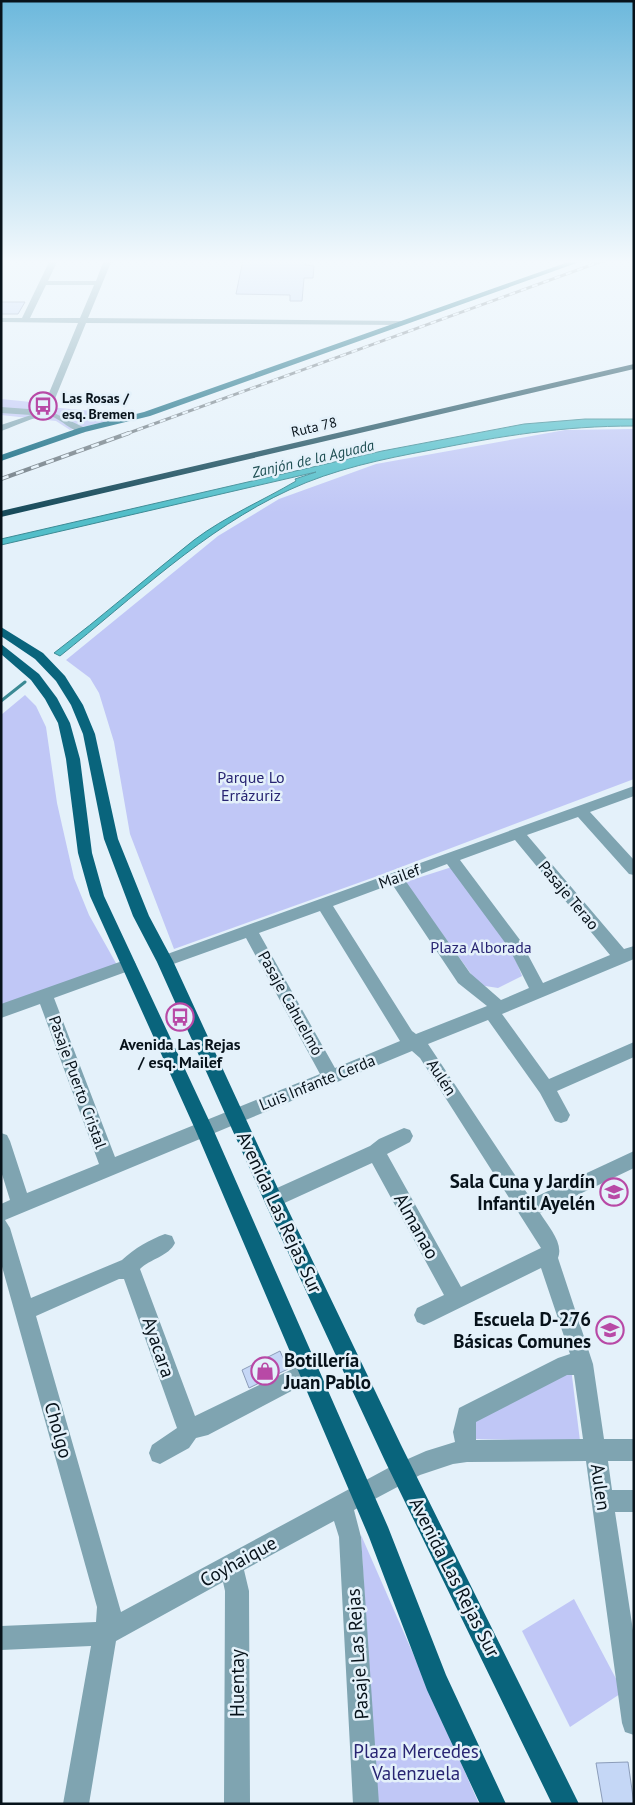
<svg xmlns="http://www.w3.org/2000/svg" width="635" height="1805" viewBox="0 0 635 1805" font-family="'PT Sans',sans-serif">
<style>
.green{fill:#c0c7f6}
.water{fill:#52bec9;stroke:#3c8a94}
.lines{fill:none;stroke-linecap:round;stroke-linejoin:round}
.stream{stroke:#3c8a94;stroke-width:3}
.building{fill:#c5d7f6;stroke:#8b9cb9}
.minor{fill:#7fa4b1;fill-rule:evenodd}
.major{fill:#09647c;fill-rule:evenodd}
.highway{fill:#174a5a;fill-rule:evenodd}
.rail-far1-casing{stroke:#6d7981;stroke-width:3}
.rail-casing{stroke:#6d7981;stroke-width:4}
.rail-far1{stroke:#e4f1fa;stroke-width:2;stroke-dasharray:6;stroke-linecap:butt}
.rail{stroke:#e4f1fa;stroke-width:2.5;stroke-dasharray:8;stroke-linecap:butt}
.labels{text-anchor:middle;stroke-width:5;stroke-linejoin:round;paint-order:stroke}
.far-poi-label{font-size:14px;font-weight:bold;fill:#07121a;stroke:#e4f1fa;text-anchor:start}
.far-street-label{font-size:14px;fill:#07121a;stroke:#e4f1fa}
.far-water-label{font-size:15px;font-style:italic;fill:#1f4f53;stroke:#e4f1fa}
.park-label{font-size:16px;fill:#282572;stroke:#e4f1fa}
.street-label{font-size:16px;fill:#07121a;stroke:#e4f1fa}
.poi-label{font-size:16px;font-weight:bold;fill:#07121a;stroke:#e4f1fa}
.near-poi-label{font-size:19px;font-weight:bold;fill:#07121a;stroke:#e4f1fa;text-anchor:end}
.near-street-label{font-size:19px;fill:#07121a;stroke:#e4f1fa}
.near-park-label{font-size:19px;fill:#282572;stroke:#e4f1fa}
</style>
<rect width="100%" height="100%" fill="#e4f1fa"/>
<path class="green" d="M1,399L51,404L50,407L133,415L70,430L56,421L1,415Z
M634,429V779L372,878L174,949L130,834L114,742L99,693L90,678L66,660L218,536L279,499L376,464L565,430Z
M25,695L36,706L46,727L57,803L74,878L89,915L117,965L1,1006V715Z
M452,867L511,948L522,976L498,988L479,985L405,882Z
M571,1368L580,1441L473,1439L472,1418Z
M361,1535L479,1804H376Z
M574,1599L623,1692L570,1727L522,1631Z"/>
<path class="water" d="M585,419H634V426C562,426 501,436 431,450C383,459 334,469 289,490C204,529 133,598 60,656L54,653C102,617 147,577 194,540C226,516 262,501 296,481L295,479L316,472L1,545V539L382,451L524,424Z"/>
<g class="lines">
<path class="stream" d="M1,701L25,682"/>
</g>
<path class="building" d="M243,260H306L305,265L314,266L313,278H304L302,301H290V295L236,294Z
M1,302H25L18,314H1Z
M280,1351L288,1369L249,1388L242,1370Z
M628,1762L634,1804H603L596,1763Z"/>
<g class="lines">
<path class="minor" d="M50,260H58L48,281H96L104,260H112L88,318L402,321L406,323L402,325L86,323L50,411L85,428V432C73,434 62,419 50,416C39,414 14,427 1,431V425L31,415L1,413V407L42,410L78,323L1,322V318H22ZM46,285H94L80,318H30Z
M634,786V796L590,812L634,860V875L629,874L578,817L527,835L624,949L634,946V959L502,1014L549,1079L634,1042V1057L557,1091L570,1115L567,1121L561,1123L555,1121L540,1093L488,1020L428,1044L531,1199L634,1151V1168L540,1213C548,1226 564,1243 558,1258L593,1364L604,1439H634V1461H608L612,1490H634V1512H615L634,1637V1735L625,1732L622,1723L586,1461L467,1462L453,1464L420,1475L354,1510L361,1537L379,1804H353L339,1537L334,1521L244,1570L249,1591L250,1804H224L225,1591L223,1582L116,1641L89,1804H63L91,1646L1,1650V1626L96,1622L97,1607L1,1263V1204L10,1200L1,1171V1133L7,1135L10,1141L27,1193L99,1164L40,1004L1,1018V1004L128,959L134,961L136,965L134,969L54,998L115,1157L320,1074L246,938L165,967L159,965L157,961L159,957ZM515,840L610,955L543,983L520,940L460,860ZM447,864L509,948L529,988L501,1000L470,973L405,880ZM392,884L458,983L487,1006L416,1034L412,1031L333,906ZM320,911L400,1041L335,1068L259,933ZM412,1051L420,1058L541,1248L461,1287L387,1154L410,1142L413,1136L410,1130L404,1128L379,1139L370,1146L266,1193L264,1199L266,1205L273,1208L280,1205L372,1163L444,1295L417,1308L414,1315L417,1322L424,1325L431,1322L541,1268L570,1354L558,1358L459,1408L453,1432L455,1442L426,1451L392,1466L121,1612L36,1316L119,1279H124L177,1428L152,1445L149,1453L152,1461L160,1464L189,1448L196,1438L208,1435L316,1378L319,1371L316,1364L309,1361L195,1416L140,1269C150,1259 169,1256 175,1243L172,1236L165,1234C149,1240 135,1248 122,1260L31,1298L10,1228L5,1220ZM567,1375H574L583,1439L476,1440V1422Z"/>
<path class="major" d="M574,260H585L150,416L85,432L1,461V455L79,428L144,412Z
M1,627L43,653L65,676L83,705L95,734L118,839L149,916L173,961L280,1193L401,1445L579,1804H552L385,1461L266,1205L157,962L133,916L104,839L83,734L71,705L56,681L35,659L1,636Z
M1,644L39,674L57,698L70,723L80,759L92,853L104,896L213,1129L388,1527L446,1675L506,1804H480L427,1690L369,1537L195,1129L90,896L78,853L66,759L58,723L45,699L31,680L1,654Z"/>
<path class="highway" d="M634,364V369L1,517V511Z"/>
<g class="rail-far1-casing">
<path id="rail-far1" d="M126,434L605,260"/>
</g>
<g class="rail-casing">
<path id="rail" d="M1,479L129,433"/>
</g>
<use href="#rail-far1" class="rail-far1"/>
<use href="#rail" class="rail"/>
</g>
<linearGradient id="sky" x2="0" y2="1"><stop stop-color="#6cb8dc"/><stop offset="0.51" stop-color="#f3f9fd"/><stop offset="1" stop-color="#f3f9fd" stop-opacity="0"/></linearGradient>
<rect width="635" height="513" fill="url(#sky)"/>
<defs>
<g id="bus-ring" transform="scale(1.4375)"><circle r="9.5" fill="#e4f1fa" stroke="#b849a6" stroke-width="1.5"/><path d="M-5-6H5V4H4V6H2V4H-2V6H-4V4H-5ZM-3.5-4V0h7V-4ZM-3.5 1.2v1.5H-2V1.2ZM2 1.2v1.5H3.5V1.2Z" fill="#b849a6"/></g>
<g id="school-ring" transform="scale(1.4375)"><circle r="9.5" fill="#e4f1fa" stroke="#b849a6" stroke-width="1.5"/><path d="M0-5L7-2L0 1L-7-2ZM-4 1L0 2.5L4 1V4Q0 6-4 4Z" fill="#b849a6"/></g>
<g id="shop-ring" transform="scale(1.4375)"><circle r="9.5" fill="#e4f1fa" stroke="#b849a6" stroke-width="1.5"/><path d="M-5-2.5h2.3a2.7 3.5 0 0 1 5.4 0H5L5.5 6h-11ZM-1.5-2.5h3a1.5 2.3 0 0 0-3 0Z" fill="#b849a6"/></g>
</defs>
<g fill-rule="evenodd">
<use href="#bus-ring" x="43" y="406"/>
<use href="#bus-ring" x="180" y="1017"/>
<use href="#school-ring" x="614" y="1192"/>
<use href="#school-ring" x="610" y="1330"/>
<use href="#shop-ring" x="265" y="1371"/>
</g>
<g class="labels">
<g class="far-poi-label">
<text x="62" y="403">Las Rosas /<tspan x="62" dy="16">esq. Bremen</tspan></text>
</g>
<g class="far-street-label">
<text transform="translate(314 427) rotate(-13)" y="5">Ruta 78</text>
</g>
<g class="far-water-label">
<text transform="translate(313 459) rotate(-13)" y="5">Zanjón de la Aguada</text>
</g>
<g class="park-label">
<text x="251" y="783">Parque Lo<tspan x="251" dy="18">Errázuriz</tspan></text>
<text x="481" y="953">Plaza Alborada</text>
</g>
<g class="street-label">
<text transform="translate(399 876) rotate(-20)" y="6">Mailef</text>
<text transform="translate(569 895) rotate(50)" y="6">Pasaje Terao</text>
<text transform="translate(291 1003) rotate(61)" y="6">Pasaje Cahuelmó</text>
<text transform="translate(442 1077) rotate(57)" y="6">Aulén</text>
<text transform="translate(78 1082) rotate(70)" y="6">Pasaje Puerto Cristal</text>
<text transform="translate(317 1082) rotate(-22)" y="6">Luis Infante Cerda</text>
</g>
<g class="poi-label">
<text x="180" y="1050">Avenida Las Rejas<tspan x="180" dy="18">/ esq. Mailef</tspan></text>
</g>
<g class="near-poi-label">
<text x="595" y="1188">Sala Cuna y Jardín<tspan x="595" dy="22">Infantil Ayelén</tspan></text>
<text x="591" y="1326">Escuela D-276<tspan x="591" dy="22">Básicas Comunes</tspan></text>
<text x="284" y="1367" text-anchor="start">Botillería<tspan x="284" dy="22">Juan Pablo</tspan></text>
</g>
<g class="near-street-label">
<text transform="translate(280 1212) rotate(65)" y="7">Avenida Las Rejas Sur</text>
<text transform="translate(417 1226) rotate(61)" y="7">Almanao</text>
<text transform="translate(159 1347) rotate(71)" y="7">Ayacara</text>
<text transform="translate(59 1430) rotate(74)" y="7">Cholgo</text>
<text transform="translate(601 1487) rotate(82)" y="7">Aulen</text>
<text transform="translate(238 1561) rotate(-29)" y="7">Coyhaique</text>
<text transform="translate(455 1577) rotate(63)" y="7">Avenida Las Rejas Sur</text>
<text transform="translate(357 1654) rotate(-94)" y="7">Pasaje Las Rejas</text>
<text transform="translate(237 1683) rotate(-90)" y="7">Huentay</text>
</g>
<g class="near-park-label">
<text x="416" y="1758">Plaza Mercedes<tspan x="416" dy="22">Valenzuela</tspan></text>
</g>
</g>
<rect width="635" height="1805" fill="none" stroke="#07121a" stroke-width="5"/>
</svg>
